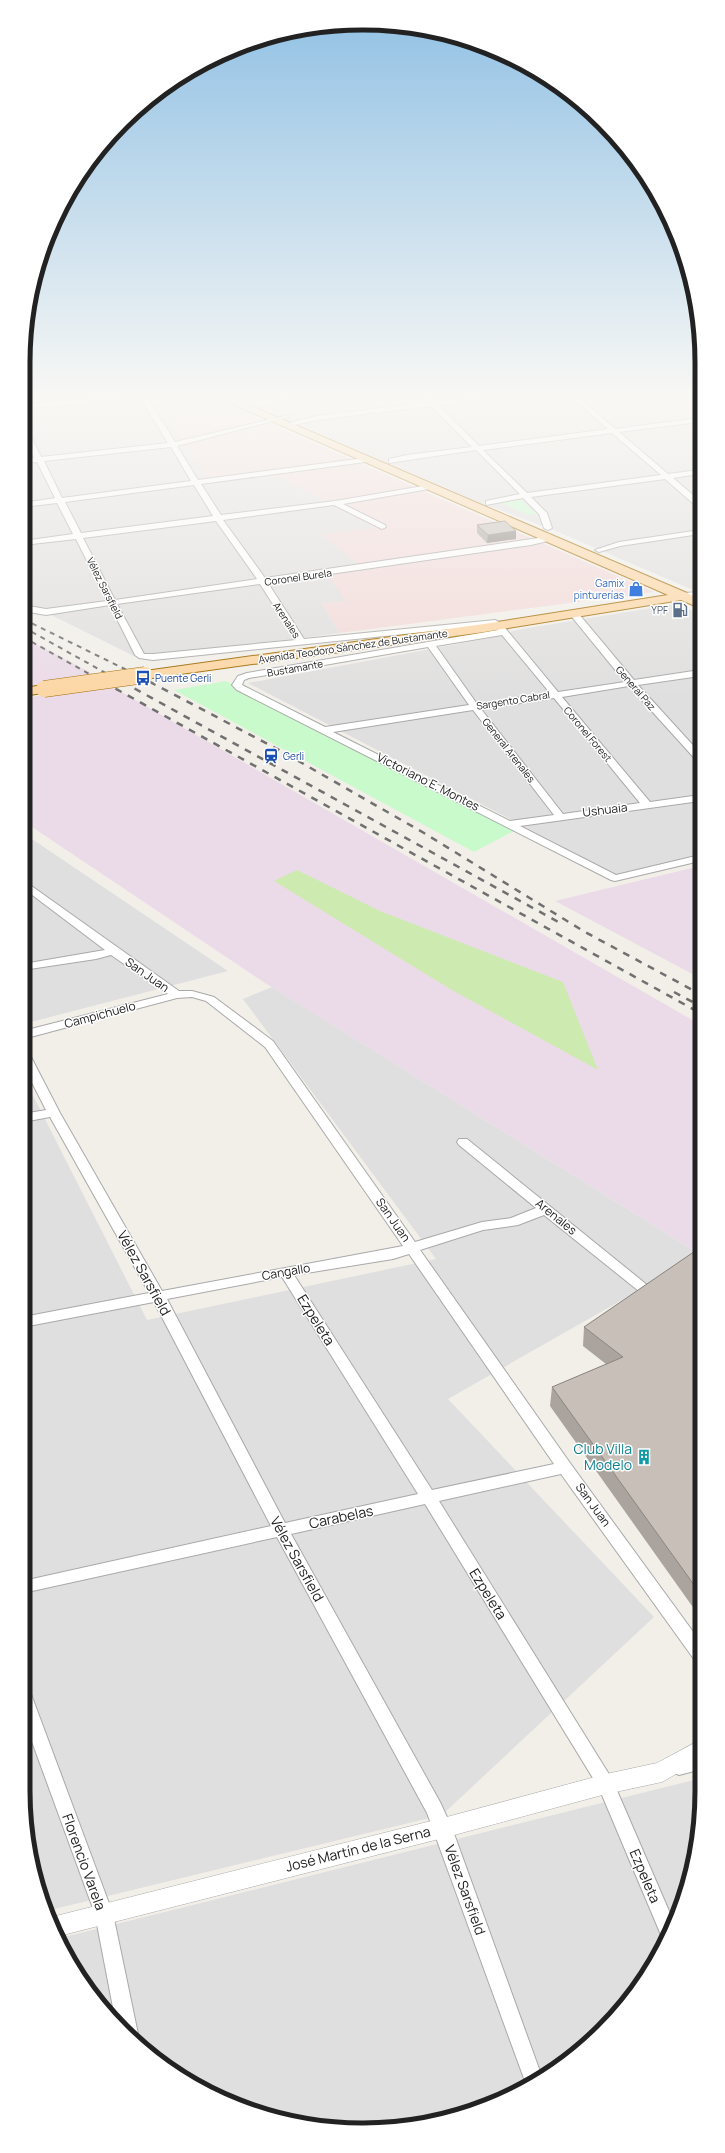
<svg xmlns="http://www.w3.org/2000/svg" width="725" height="2153" viewBox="0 0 725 2153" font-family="Manrope,sans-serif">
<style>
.residential{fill:#e0dfdf}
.commercial{fill:#f2dad9}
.industrial{fill:#ebdbe8}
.grass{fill:#cdebb0}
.park{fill:#c8facc}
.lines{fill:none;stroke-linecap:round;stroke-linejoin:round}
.minor-casing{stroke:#a9a9a9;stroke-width:2}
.tertiary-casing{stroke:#a9a9a9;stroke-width:1}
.primary-casing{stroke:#a06b00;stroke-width:2}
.minor{fill:#fff;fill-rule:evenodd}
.tertiary{fill:#fff;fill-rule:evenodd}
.primary{fill:#fcd6a4;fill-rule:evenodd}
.rail-far1{stroke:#707070;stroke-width:2;stroke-dasharray:5 5;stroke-linecap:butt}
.rail{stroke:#707070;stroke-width:2.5;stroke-dasharray:7 7;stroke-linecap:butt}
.primary-bridge-far1-casing{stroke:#a06b00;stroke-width:12;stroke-linecap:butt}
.primary-bridge-casing{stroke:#a06b00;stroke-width:17;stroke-linecap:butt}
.primary-bridge-far1{stroke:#fcd6a4;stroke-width:12}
.primary-bridge{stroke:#fcd6a4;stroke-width:16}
.wall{fill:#aba49e}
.shaded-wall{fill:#8b8681}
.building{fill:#c7bfb8;stroke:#8b8681}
.labels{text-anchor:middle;stroke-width:3;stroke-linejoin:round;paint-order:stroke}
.far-street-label{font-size:10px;fill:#222;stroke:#fff}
.far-shop-label{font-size:10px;fill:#366cbe;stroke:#fff;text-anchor:end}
.far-service-label{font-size:10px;fill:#4e5e75;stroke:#fff;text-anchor:end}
.far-transit-label{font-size:10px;fill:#164399;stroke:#fff;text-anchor:start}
.street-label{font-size:12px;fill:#222;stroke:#fff}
.near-street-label{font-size:14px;fill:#222;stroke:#fff}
.near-culture-label{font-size:14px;fill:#0d838f;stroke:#fff;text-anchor:end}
.rim{fill:none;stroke:#222;stroke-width:5}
</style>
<rect width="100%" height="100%" fill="#f2efe9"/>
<path class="residential" d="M23,396L217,397L211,483L279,476L375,528L366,569L346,601L322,604L340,633L140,659L23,601Z
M234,396H699L700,593L556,531L476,501Z
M676,604L700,614V856L618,875L248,683L495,637L516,630Z
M23,833L228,971L23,1024Z
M272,987L701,1255L448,1399L654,1617L442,1815L46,1911L29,1857L23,1790V1076L147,1320L436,1259L243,999Z
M702,1778L690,1878L645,1979L602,2031L551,2073L450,2118L384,2129L318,2127L212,2095L156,2060L107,2015L60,1938Z"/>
<path class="commercial" d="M217,397L266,422L654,592L340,633L322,604L346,601L327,574L365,569L320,534L374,528L279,476L211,483L162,412Z"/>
<path class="industrial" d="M23,637L101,678L23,687Z
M111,686L701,1025V1255L262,981L23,821V698Z
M700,866V978L555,901Z"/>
<path class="grass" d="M297,870L380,911L563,982L598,1070L450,989L274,881Z"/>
<path class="park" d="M519,499L521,500L537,514L529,515L503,504L506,501Z
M226,681L514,831L474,852L174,690Z"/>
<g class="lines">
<g class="minor-casing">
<path id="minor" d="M111,396H136L133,398L23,409V405Z
M139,396H146L175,442L289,415V417L177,446L198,480L365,458L369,460L365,462L201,484L221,515L335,501L429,485L433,487L429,489L343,504L385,525L386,527L382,529L334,505L223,520L265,578L552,536V540L531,545L268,583L304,639L495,620L501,623L558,692L625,682L572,617V613H578L634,680L700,670V676L638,685L700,753V762L697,761L629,686L562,697L650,802L700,795V801L520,826L616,875L700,855V861L615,881L611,880L237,690L232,685L238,676L247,673L498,630L491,625L153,660L139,658L135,655L110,605L46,615L23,611V605L46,609L107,601L76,539L23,545V541L73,534L57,503L23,507V503L55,498L37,462L23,463V459L34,458L23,435V426L27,428L41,457L168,443ZM171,447L191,481L62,498L44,461ZM194,485L213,516L81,533L65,502ZM216,521L257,579L115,600L83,538ZM260,584L296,640L153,654H144L117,604ZM502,635L550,693L477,704L436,646ZM428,647L469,705L325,727L242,685L244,680L249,678ZM554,698L640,803L563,814L481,709ZM473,710L554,815L510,821L333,732Z
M293,396H309L257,406L254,404Z
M422,396H429L435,402L479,396H500L438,405L479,446L608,429L570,396H577L615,429L699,418V422L619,432L668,474L699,470V474L673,478L699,500V506H696L665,479L531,497L547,513L552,528L548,530L544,528L539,514L523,498L486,505V501L520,494L476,450L389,463V459L407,455L472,447L431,406L317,420L285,427L281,425L317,416L428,402ZM612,433L661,475L527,493L483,450Z
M700,530V534L620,546L599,552L595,550L619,542Z
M700,592V597L683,599L679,596L683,593Z
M23,880L179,991H192L214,997L273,1041L415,1242L482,1222L511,1218L536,1208L459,1145L457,1142L459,1139H467L657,1293L655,1296H645L544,1215L518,1225L483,1230L420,1250L570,1463L702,1644V1664L696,1662L561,1474L439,1501L612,1779L672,1918L664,1936L661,1935L599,1788L425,1504L291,1534L440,1802L452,1828L542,2077L526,2084L427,1813L277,1537L23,1593V1581L271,1526L154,1302L23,1327V1317L149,1293L50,1117L23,1122V1114L46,1110L23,1065V1049L29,1053L60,1113L162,1291L403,1246L265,1047L206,1001L192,997L177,998L23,1039V1031L168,994L111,955L96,959L23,970V964L105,950L23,888ZM409,1254L554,1464L432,1490L294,1275L393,1259ZM282,1277L418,1494L285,1523L167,1299Z
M23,1687L29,1689L31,1694L113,1914L138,2034L135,2040L116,2023L95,1914L23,1717Z
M702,1753V1769L679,1775L673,1772L670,1767L673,1762Z"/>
</g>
<g class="tertiary-casing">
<path id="tertiary" d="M702,1739V1759L662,1782L606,1794L443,1838L59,1936L48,1918L443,1818L606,1774L657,1763Z"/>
</g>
<g class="primary-casing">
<path id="primary" d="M214,396H228L687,593L700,599V608L681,600L484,632L145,679L140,678L138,675L140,672L145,671L484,624L668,595Z
M44,685L49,686L51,689L49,692L23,696V688Z"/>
</g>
<use href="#minor" class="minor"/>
<use href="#tertiary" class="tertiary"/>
<use href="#primary" class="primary"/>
<path class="rail-far1" d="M23,619L139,676
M23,627L111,676
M23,637L93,676"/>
<path class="rail" d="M91,675L700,1013
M110,675L562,924
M137,675L281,751L424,833L585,932L700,994
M674,992L700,1006"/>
<g class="primary-bridge-far1-casing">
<path id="primary-bridge-far1" d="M140,676L145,675"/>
</g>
<g class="primary-bridge-casing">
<path id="primary-bridge" d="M44,689L145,675"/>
</g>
<use href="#primary-bridge-far1" class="primary-bridge-far1"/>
<use href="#primary-bridge" class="primary-bridge"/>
</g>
<path class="wall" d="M477,525L516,531V539L487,543L477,533Z
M701,1247L702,1620L550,1406L552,1387L606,1364L583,1346L584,1327Z"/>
<path class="shaded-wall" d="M516,531V539L487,543L488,535Z"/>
<path class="building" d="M505,521L516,531L488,535L477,525Z
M701,1247L702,1596L552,1387L623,1357L584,1327Z"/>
<linearGradient id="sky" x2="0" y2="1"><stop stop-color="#8fc0e4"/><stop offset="0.57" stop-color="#f9f8f5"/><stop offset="1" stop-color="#f9f8f5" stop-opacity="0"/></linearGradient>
<rect width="725" height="698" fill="url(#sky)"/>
<defs>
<g id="shop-bare" transform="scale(1.2)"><path d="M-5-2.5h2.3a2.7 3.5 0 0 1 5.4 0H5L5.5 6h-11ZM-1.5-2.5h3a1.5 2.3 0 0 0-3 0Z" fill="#3f7fe0" stroke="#fff" stroke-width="2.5" paint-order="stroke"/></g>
<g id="fuel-bare" transform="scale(1.2)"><path d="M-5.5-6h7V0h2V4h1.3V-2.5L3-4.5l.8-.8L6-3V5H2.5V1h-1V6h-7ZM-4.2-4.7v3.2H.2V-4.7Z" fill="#5c6f8a" stroke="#fff" stroke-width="2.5" paint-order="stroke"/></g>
<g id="bus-bare" transform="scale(1.2)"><path d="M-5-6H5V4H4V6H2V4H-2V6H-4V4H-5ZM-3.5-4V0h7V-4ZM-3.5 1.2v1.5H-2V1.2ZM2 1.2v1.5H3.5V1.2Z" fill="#1a4fb4" stroke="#fff" stroke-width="2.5" paint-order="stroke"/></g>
<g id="station-bare" transform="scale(1.2)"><path d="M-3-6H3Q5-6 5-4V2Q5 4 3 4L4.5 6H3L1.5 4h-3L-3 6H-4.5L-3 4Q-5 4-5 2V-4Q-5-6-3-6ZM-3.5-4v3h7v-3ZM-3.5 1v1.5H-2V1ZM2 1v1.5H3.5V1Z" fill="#1a4fb4" stroke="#fff" stroke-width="2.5" paint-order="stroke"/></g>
<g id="building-bare" transform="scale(1.2)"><path d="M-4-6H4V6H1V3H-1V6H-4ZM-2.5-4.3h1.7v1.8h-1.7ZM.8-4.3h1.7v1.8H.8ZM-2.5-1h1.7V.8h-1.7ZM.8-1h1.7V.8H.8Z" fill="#0f9aa8" stroke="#fff" stroke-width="2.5" paint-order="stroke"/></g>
</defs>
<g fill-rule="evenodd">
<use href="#shop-bare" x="636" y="589"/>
<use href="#fuel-bare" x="680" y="610"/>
<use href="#bus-bare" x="143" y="678"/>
<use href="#station-bare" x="271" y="756"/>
<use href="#building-bare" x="644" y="1457"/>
</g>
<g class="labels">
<g class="far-street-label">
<text transform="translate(298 577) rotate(-8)" y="4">Coronel Burela</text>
<text transform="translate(105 588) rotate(63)" y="4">Vélez Sarsfield</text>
<text transform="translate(287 620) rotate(57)" y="4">Arenales</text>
<text transform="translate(353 646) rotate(-8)" y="4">Avenida Teodoro Sánchez de Bustamante</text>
<text transform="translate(295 668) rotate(-10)" y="4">Bustamante</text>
<text transform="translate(636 688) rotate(49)" y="4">General Paz</text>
<text transform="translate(513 700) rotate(-9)" y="4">Sargento Cabral</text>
<text transform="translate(588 734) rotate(50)" y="4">Coronel Forest</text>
<text transform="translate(509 750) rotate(52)" y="4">General Arenales</text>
</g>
<g class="far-shop-label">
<text x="624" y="587">Gamix<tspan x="624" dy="12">pinturerías</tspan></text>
</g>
<g class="far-service-label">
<text x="668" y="614">YPF</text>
</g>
<g class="far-transit-label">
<text x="155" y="682">Puente Gerli</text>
<text x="283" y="760">Gerli</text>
</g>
<g class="street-label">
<text transform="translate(428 782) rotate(27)" y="4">Victoriano E. Montes</text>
<text transform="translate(605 810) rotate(-7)" y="4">Ushuaia</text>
<text transform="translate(147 975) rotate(35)" y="4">San Juan</text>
<text transform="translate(100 1015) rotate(-15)" y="4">Campichuelo</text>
<text transform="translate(556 1217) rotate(39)" y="4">Arenales</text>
<text transform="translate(393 1220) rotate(55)" y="4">San Juan</text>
<text transform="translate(286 1272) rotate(-10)" y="4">Cangallo</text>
<text transform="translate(593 1505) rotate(54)" y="4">San Juan</text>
</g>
<g class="near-street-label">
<text transform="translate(144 1273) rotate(61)" y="5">Vélez Sarsfield</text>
<text transform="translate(316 1320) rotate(58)" y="5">Ezpeleta</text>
<text transform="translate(341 1517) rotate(-12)" y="5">Carabelas</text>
<text transform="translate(297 1559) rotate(61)" y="5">Vélez Sarsfield</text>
<text transform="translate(488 1594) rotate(58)" y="5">Ezpeleta</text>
<text transform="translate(358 1849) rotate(-14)" y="5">José Martín de la Serna</text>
<text transform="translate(84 1862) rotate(70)" y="5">Florencio Varela</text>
<text transform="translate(645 1876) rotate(67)" y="5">Ezpeleta</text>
<text transform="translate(465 1890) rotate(70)" y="5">Vélez Sarsfield</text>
</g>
<g class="near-culture-label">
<text x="632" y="1454">Club Villa<tspan x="632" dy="16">Modelo</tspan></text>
</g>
</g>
<path d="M0 0H725V2153H0ZM362 30H363A332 332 0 0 1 695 362V1791A332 332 0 0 1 363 2123H362A332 332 0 0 1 30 1791V362A332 332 0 0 1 362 30Z" fill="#fff" fill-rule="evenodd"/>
<path class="rim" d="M362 30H363A332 332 0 0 1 695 362V1791A332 332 0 0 1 363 2123H362A332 332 0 0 1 30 1791V362A332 332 0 0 1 362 30Z"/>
</svg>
